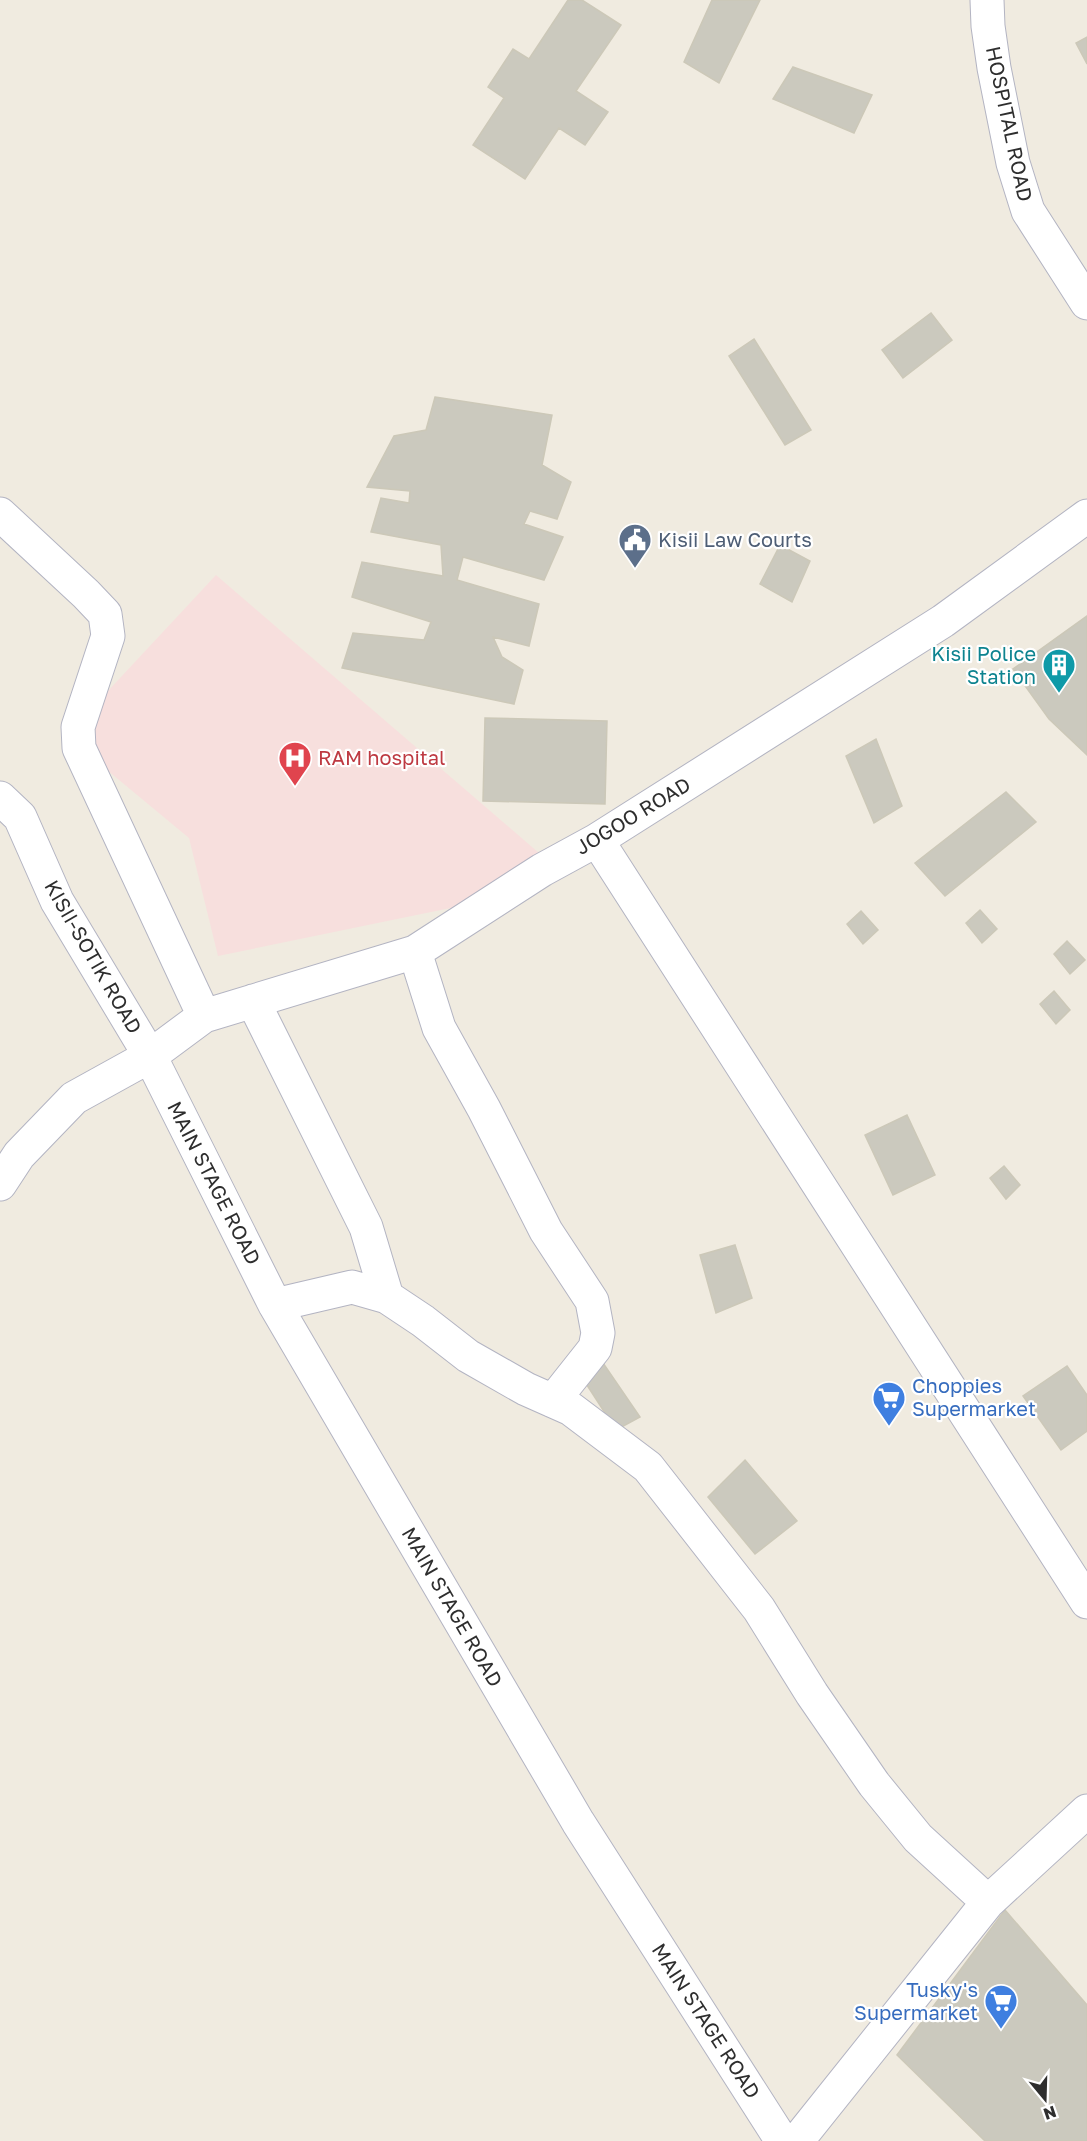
<svg xmlns="http://www.w3.org/2000/svg" width="1087" height="2141" viewBox="0 0 1087 2141" font-family="'Golos Text',sans-serif">
<style>
.medical{fill:#f7dfdd}
.building{fill:#cbc9be;stroke:#ccc8b8;stroke-width:1.5}
.lines{fill:none;stroke-linecap:round;stroke-linejoin:round}
.minor-casing{stroke:#b3b4c2;stroke-width:35}
.minor{stroke:#fff;stroke-width:33}
.labels{text-anchor:middle;stroke-width:4.5;stroke-linejoin:round;paint-order:stroke}
.street-label{font-size:20px;fill:#2e2e2e;stroke:#fff}
.service-label{font-size:20px;fill:#4e5e75;stroke:#fff;text-anchor:start}
.culture-label{font-size:20px;fill:#0d838f;stroke:#fff;text-anchor:end}
.health-label{font-size:20px;fill:#be3a42;stroke:#fff;text-anchor:start}
.shop-label{font-size:20px;fill:#366cbe;stroke:#fff;text-anchor:start}
</style>
<rect width="100%" height="100%" fill="#f0ebe0"/>
<path class="medical" d="M216,575L539,853L465,905L218,956L189,838L66,736Z"/>
<path class="building" d="M568,0H582L621,25L576,91L608,112L585,145L559,128L525,179L473,145L504,98L488,87L513,49L529,59Z
M712,0H760L719,83L684,62Z
M1087,37V64L1076,43Z
M793,67L872,95L854,133L773,99Z
M931,313L952,340L903,378L882,350Z
M754,339L811,430L785,445L729,356Z
M435,397L552,415L542,465L571,482L557,519L530,511L524,524L563,537L544,580L463,557L457,580L539,604L529,646L493,637L502,657L523,670L514,704L342,668L353,633L424,640L431,622L352,597L362,562L443,576L441,545L371,532L381,498L409,503L410,491L367,487L394,436L426,430Z
M780,545L810,561L792,602L760,584Z
M1087,616V755L1049,719L1013,669Z
M485,718L607,721L605,804L483,801Z
M876,739L902,806L874,823L846,756Z
M1006,792L1036,822L945,896L915,863Z
M980,910L997,929L982,943L966,923Z
M861,911L878,930L863,944L847,924Z
M1067,941L1085,960L1070,974L1054,954Z
M1054,991L1070,1010L1056,1024L1040,1004Z
M907,1115L935,1175L893,1195L865,1135Z
M1004,1166L1020,1185L1006,1199L990,1178Z
M735,1245L752,1298L716,1313L700,1255Z
M603,1363L640,1417L616,1430L585,1382Z
M1067,1366L1087,1395V1431L1061,1450L1023,1396Z
M745,1460L797,1521L755,1554L708,1497Z
M1005,1910L1087,2005V2141H985L897,2055Z"/>
<g class="lines">
<g class="minor-casing">
<path id="minor" d="M987,0L988,26L994,68L1013,163L1028,211L1087,303
M0,514L86,594L105,614L108,636L78,727L79,748L204,1016
M0,798L20,817L57,901L150,1056L275,1305L578,1822L782,2141
M597,840L1087,1602
M415,952L439,1028L484,1109L546,1231L592,1301L598,1333L595,1348L553,1401
M253,1001L366,1227L387,1297
M0,1184L19,1155L74,1098L150,1056L204,1016L415,952L542,870L597,840L943,621L1087,516
M275,1305L352,1287L387,1297L423,1321L468,1356L526,1389L571,1409L648,1467L759,1609L812,1694L874,1784L918,1838L988,1902
M797,2141L988,1902L1087,1811"/>
</g>
<use href="#minor" class="minor"/>
</g>
<defs>
<g id="civic-pin" transform="scale(1.725)"><path d="M0 17L-7.5 6A9.5 9.5 0 1 1 7.5 6Z" fill="#5c6f8a" stroke="#fff"/><path d="M-.6-6.5H3V-4.5H.6V-3L4-1V1h2V6H-6V1h2V-1L-.6-3ZM-1.2 2.5V6h2.4V2.5Z" fill="#fff"/></g>
<g id="building-pin" transform="scale(1.725)"><path d="M0 17L-7.5 6A9.5 9.5 0 1 1 7.5 6Z" fill="#0f9aa8" stroke="#fff"/><path d="M-4-6H4V6H1V3H-1V6H-4ZM-2.5-4.3h1.7v1.8h-1.7ZM.8-4.3h1.7v1.8H.8ZM-2.5-1h1.7V.8h-1.7ZM.8-1h1.7V.8H.8Z" fill="#fff"/></g>
<g id="hospital-pin" transform="scale(1.725)"><path d="M0 17L-7.5 6A9.5 9.5 0 1 1 7.5 6Z" fill="#e0444e" stroke="#fff"/><path d="M-5-5h3v3.5h4V-5h3V5h-3V1.5h-4V5h-3Z" fill="#fff"/></g>
<g id="supermarket-pin" transform="scale(1.725)"><path d="M0 17L-7.5 6A9.5 9.5 0 1 1 7.5 6Z" fill="#3f7fe0" stroke="#fff"/><path d="M-6-5.5h2.5l.6 2H6L4.5 2H-2.5L-4.4-4H-6ZM-1.5 3.2a1.3 1.3 0 1 0 .1 0ZM3 3.2a1.3 1.3 0 1 0 .1 0Z" fill="#fff"/></g>
</defs>
<g fill-rule="evenodd">
<use href="#civic-pin" x="635" y="540"/>
<use href="#building-pin" x="1059" y="665"/>
<use href="#hospital-pin" x="295" y="758"/>
<use href="#supermarket-pin" x="889" y="1398"/>
<use href="#supermarket-pin" x="1001" y="2001"/>
</g>
<g class="labels">
<g class="street-label">
<text transform="translate(1009 124) rotate(78)" y="7">HOSPITAL ROAD</text>
<text transform="translate(633 816) rotate(-31)" y="7">JOGOO ROAD</text>
<text transform="translate(93 957) rotate(60)" y="7">KISII-SOTIK ROAD</text>
<text transform="translate(214 1183) rotate(63)" y="7">MAIN STAGE ROAD</text>
<text transform="translate(452 1607) rotate(60)" y="7">MAIN STAGE ROAD</text>
<text transform="translate(706 2021) rotate(57)" y="7">MAIN STAGE ROAD</text>
</g>
<g class="service-label">
<text x="658" y="547">Kisii Law Courts</text>
</g>
<g class="culture-label">
<text x="1036" y="661">Kisii Police<tspan x="1036" dy="23">Station</tspan></text>
</g>
<g class="health-label">
<text x="318" y="765">RAM hospital</text>
</g>
<g class="shop-label">
<text x="912" y="1393">Choppies<tspan x="912" dy="23">Supermarket</tspan></text>
<text x="978" y="1997" text-anchor="end">Tusky's<tspan x="978" dy="23">Supermarket</tspan></text>
</g>
</g>
<g transform="translate(1045 2099) rotate(161)" stroke="#ffffff" stroke-width="4.5" paint-order="stroke">
<path d="M0-4.5L10 22L0 15L-10 22Z" fill="#2e2e2e"/>
<text y="-9" font-size="16" font-weight="bold" text-anchor="middle" fill="#2e2e2e">N</text>
</g>
</svg>
